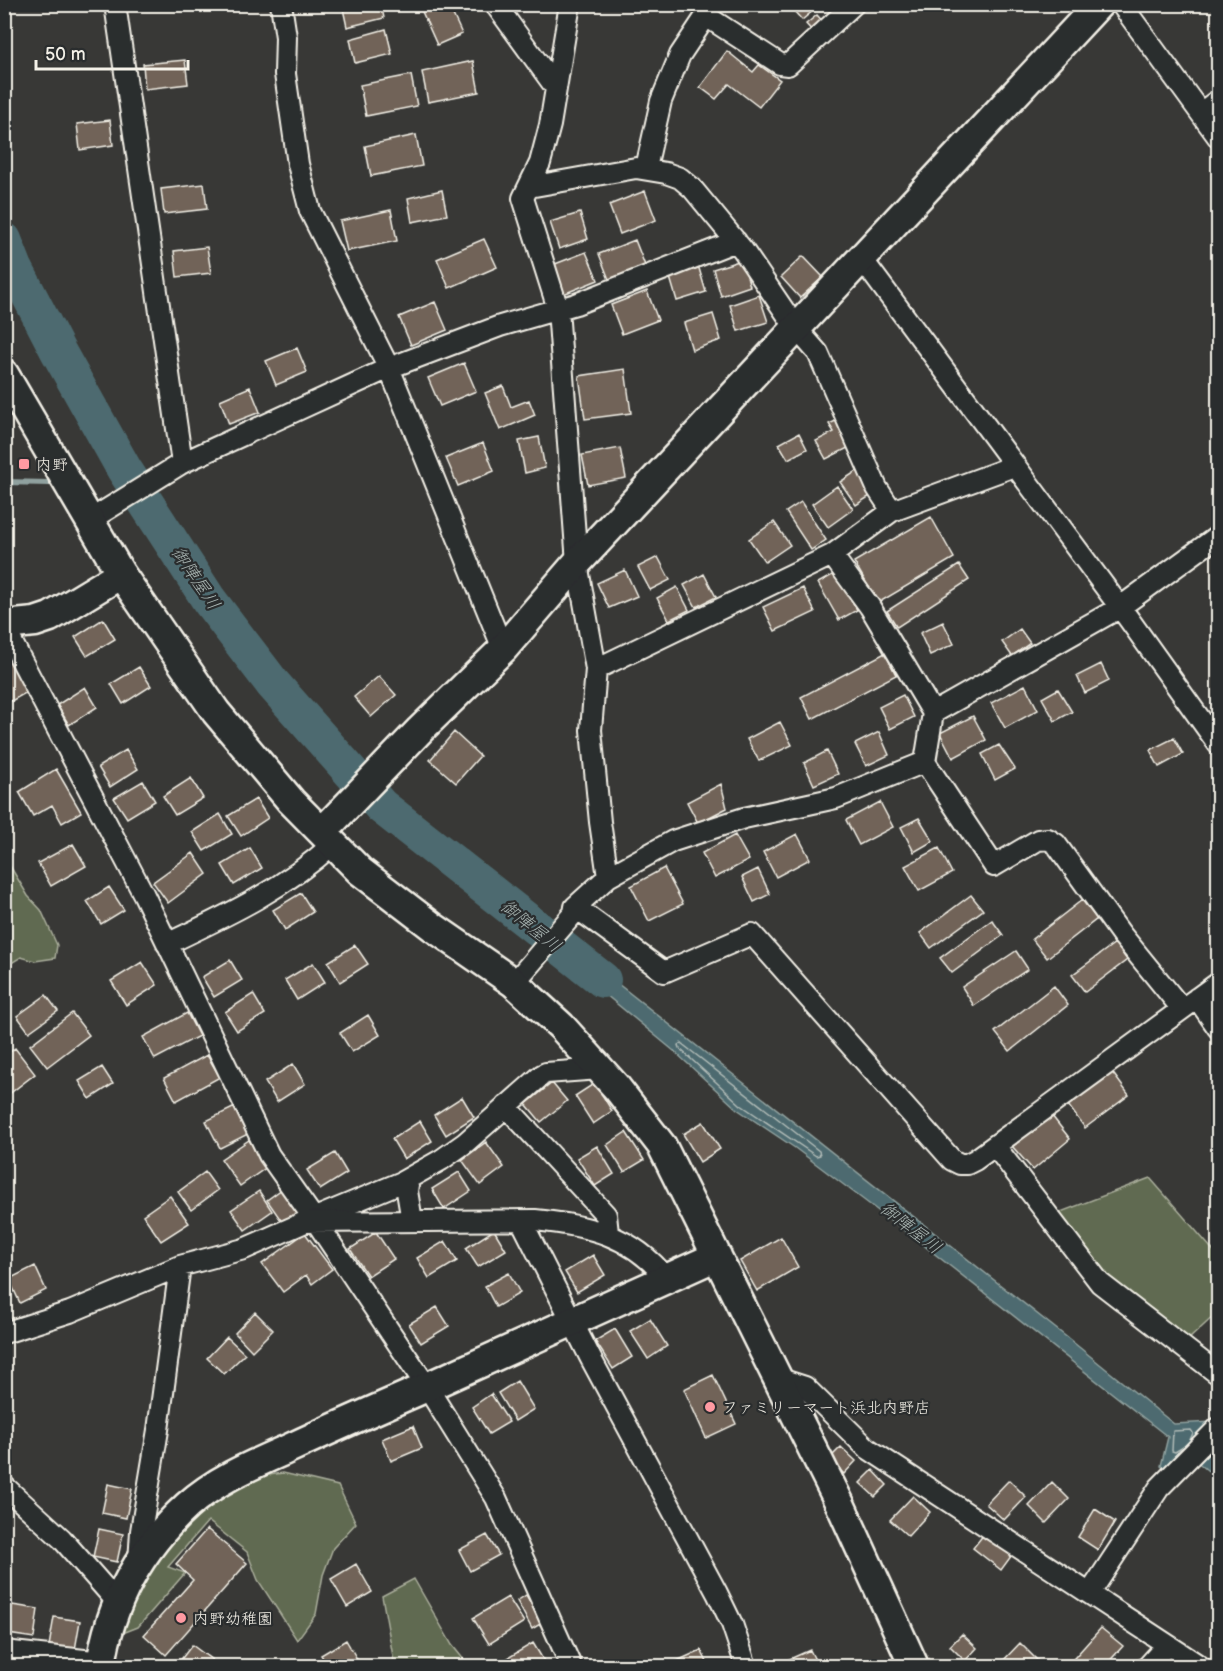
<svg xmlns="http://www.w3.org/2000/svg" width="1223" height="1671" viewBox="0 0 1223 1671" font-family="'Balsamiq Sans','Klee One',sans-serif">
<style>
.green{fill:#616b51;stroke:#aaae9c;stroke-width:1.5}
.water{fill:#4d6b6f;stroke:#90a19f;stroke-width:1.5}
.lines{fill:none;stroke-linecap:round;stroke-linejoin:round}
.shore{stroke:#b1bbb8;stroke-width:1.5}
.stream{stroke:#90a19f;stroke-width:6}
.river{stroke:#4d6b6f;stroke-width:36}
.building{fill:#716458;stroke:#f4f1e8;stroke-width:1.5}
.street-casing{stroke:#f4f1e8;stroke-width:24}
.secondary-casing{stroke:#f4f1e8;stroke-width:33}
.street{stroke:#2a2d2e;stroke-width:20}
.secondary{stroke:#2a2d2e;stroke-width:28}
.poi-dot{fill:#ff9aa2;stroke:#2a2d2e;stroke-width:2}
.labels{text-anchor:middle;stroke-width:4.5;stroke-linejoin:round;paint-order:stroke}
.poi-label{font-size:16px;fill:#f4f1e8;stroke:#2a2d2e;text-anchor:start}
.water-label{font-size:18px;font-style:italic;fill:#a9b5b2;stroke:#2a2d2e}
</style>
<rect width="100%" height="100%" fill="#383836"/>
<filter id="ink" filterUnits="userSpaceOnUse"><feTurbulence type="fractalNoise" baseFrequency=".0167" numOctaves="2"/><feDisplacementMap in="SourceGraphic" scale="12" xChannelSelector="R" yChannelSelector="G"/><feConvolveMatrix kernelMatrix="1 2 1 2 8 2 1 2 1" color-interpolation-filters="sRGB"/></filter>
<g filter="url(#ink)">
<path class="green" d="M4,856L28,896L41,910L57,945L55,958L35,961L21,957L5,967Z
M1150,1178L1218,1256V1312L1189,1339L1104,1286L1050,1216Z
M283,1473L338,1486L356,1523L333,1548L323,1575L316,1614L297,1640L258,1580L247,1552L208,1521L168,1567L185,1573L138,1627L123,1633L140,1579L219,1482Z
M414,1579L452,1645L469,1666H393L394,1662L382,1596Z"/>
<path class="water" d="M566,943L1069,1339L1174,1424L1212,1422L1196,1439L1218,1456V1479L1184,1451L1167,1471L1161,1466L1168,1437L922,1244L795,1148L737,1109L674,1051L560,957Z"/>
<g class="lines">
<path class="shore" d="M681,1043L819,1151L820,1155L816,1156L741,1105L679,1048L678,1045Z
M1185,1446L1175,1452L1172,1451L1173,1431L1191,1430L1193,1433L1190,1440"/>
<path class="stream" d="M4,482L49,483"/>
<path class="river" d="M4,240L15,268L58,351L124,469L209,600L273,684L381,806L603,980"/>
</g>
<path class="building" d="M342,4H381L384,18L347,27Z
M425,4H448L462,34L437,45L420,7Z
M802,4H808L814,10L802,20L794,11Z
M817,15L825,24L814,33L806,24Z
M386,29L392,54L355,63L350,39Z
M727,51L753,72L759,65L780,80L759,107L729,84L716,99L700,87Z
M185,60L188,84L145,89L143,64Z
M473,61L479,92L428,102L422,72Z
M411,75L417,106L366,116L360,85Z
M110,120L113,145L80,150L77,124Z
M416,135L422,166L371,176L365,146Z
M204,184L207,209L164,214L161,189Z
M442,190L447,215L412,222L408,198Z
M645,191L656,220L620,234L609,205Z
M391,210L397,241L347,251L340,221Z
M580,213L588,239L559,249L550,222Z
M484,239L497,267L449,288L437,259Z
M635,240L646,268L610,282L599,254Z
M207,247L211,273L177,277L174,251Z
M586,252L598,280L561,295L550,266Z
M803,256L823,277L800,298L781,277Z
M742,260L750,286L721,296L713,269Z
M698,265L706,292L677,301L669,274Z
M647,291L658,320L622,334L611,305Z
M759,295L768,322L738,331L730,305Z
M435,302L447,330L411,345L399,317Z
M713,314L721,340L692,350L684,323Z
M297,348L307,372L276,385L266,361Z
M464,363L476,391L440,406L428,378Z
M625,369L631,413L585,419L579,376Z
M503,386L511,407L529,400L535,415L500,430L485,393Z
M250,387L260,412L229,424L220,400Z
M840,419L854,445L826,459L816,441L834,432L829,424Z
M799,433L807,449L788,459L779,444Z
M539,437L545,468L525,473L519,441Z
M483,443L494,471L458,486L446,458Z
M620,448L626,478L588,485L582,455Z
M860,469L875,493L856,505L840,482Z
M837,486L853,509L828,527L812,504Z
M801,502L826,540L811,550L786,512Z
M931,517L954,558L878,603L854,562Z
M774,522L790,545L765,562L749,539Z
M658,557L670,580L650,590L638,567Z
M959,565L969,580L897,627L887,611Z
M625,570L637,596L609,608L597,583Z
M836,573L857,610L839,620L818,583Z
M704,574L716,597L696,607L684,585Z
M677,587L689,610L669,620L657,598Z
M803,588L815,612L775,631L763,607Z
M103,619L115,639L87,656L75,637Z
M943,622L954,644L930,655L920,633Z
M1020,629L1030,643L1012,656L1002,642Z
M885,653L896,675L812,719L801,697Z
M8,655L29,691L6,704L4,657Z
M1101,664L1109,681L1085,693L1077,676Z
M139,667L151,686L123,704L111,684Z
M379,676L396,695L371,717L354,697Z
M1025,685L1038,710L1005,728L991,703Z
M85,687L97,707L69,725L57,705Z
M1058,689L1072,712L1055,721L1042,698Z
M903,695L914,717L890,729L879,707Z
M973,716L986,740L953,758L940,733Z
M780,722L792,745L759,761L747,739Z
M454,732L480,756L456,783L430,760Z
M879,732L889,755L866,766L855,744Z
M1174,738L1183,754L1159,767L1150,750Z
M999,745L1015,769L995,780L982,754Z
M126,750L138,769L110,787L98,767Z
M827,751L838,774L814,785L804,763Z
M56,769L81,812L62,823L52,805L33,816L19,792Z
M191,778L203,798L175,815L163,796Z
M143,781L155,801L127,818L114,798Z
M721,784L727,808L698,823L687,802Z
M256,799L268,818L241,836L228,816Z
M880,802L893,827L859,845L846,820Z
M220,814L232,834L204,851L192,832Z
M919,818L933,841L914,852L901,827Z
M797,834L810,859L776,877L763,852Z
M735,835L749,860L715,878L702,853Z
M73,844L86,866L51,886L38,863Z
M250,848L262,868L234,885L222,865Z
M939,848L952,873L919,891L905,866Z
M193,853L207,874L168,903L153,882Z
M664,868L683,904L649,921L631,886Z
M758,869L770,894L754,902L742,877Z
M109,887L124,910L101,924L87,901Z
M301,893L313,912L285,930L273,910Z
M971,895L983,910L931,948L920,933Z
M1082,900L1097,919L1047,958L1032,939Z
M992,920L1003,935L952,973L940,958Z
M1115,943L1127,960L1085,992L1072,975Z
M355,945L368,964L340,982L328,962Z
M1016,951L1028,969L974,1006L962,987Z
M230,960L242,980L214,997L202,977Z
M142,962L157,985L126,1005L111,981Z
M313,963L325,982L297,1000L285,980Z
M1054,986L1068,1005L1010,1051L995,1032Z
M253,994L265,1014L237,1031L225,1012Z
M46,995L58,1011L29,1032L17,1016Z
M72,1013L89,1035L47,1067L30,1045Z
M187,1013L199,1036L155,1059L143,1037Z
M368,1015L380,1035L352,1052L340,1033Z
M4,1047L9,1053L15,1048L35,1074L4,1098Z
M207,1055L220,1077L176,1101L164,1078Z
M293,1064L305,1084L277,1102L265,1082Z
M102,1067L113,1084L90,1099L79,1081Z
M1112,1072L1129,1095L1085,1128L1068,1105Z
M552,1083L567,1101L541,1122L526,1104Z
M595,1083L612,1111L593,1124L575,1096Z
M462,1097L474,1117L446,1135L434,1115Z
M235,1107L248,1134L220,1148L206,1121Z
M1052,1116L1070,1139L1033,1170L1012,1146Z
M420,1121L432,1141L404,1159L392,1139Z
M703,1122L720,1149L700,1162L683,1134Z
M626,1132L644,1160L624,1172L607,1145Z
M249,1140L267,1167L240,1186L221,1159Z
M486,1142L504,1167L480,1185L462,1160Z
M597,1146L614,1174L595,1186L577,1158Z
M335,1153L347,1173L320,1190L307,1170Z
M205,1172L218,1190L191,1210L178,1192Z
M459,1172L471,1191L444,1209L432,1189Z
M282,1189L301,1215L285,1226L267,1200Z
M259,1191L272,1211L245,1230L231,1210Z
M170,1196L189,1223L161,1241L143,1215Z
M494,1230L506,1250L478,1267L466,1248Z
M376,1232L394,1259L368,1276L350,1249Z
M305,1233L332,1269L312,1284L306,1275L283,1292L262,1264Z
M781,1237L798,1267L757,1291L740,1261Z
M445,1241L457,1261L429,1278L417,1258Z
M593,1255L605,1275L577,1292L565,1272Z
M35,1266L46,1290L20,1303L9,1279Z
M509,1273L520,1293L496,1307L485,1286Z
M437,1307L449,1326L421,1343L409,1324Z
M255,1312L273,1330L252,1351L235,1333Z
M650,1319L667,1346L648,1359L630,1331Z
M615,1329L632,1357L613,1369L595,1341Z
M227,1337L245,1354L224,1374L207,1358Z
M713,1375L736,1424L706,1438L684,1389Z
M517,1381L534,1409L515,1421L498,1393Z
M491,1394L509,1422L489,1434L472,1407Z
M413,1426L422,1448L391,1461L382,1439Z
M841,1447L856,1461L844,1474L829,1459Z
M873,1470L887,1485L875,1497L860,1483Z
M1009,1480L1026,1497L1004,1520L986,1504Z
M1052,1482L1069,1499L1046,1523L1029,1506Z
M108,1484L132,1489L126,1518L102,1513Z
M913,1496L930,1512L908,1536L890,1520Z
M1095,1509L1115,1522L1098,1550L1078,1537Z
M99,1529L123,1534L117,1562L93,1557Z
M207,1529L247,1563L166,1655L144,1635L193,1580L176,1564Z
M984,1534L1012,1555L1001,1570L973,1548Z
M487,1535L499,1555L470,1571L459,1550Z
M356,1564L372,1592L347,1607L331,1579Z
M526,1595L542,1623L532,1629L517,1601Z
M508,1597L524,1622L489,1644L473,1618Z
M12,1605L38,1609L34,1638L8,1634Z
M54,1617L80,1621L75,1650L49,1646Z
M1101,1628L1123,1646L1105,1666H1067Z
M962,1634L977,1648L965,1661L950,1646Z
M346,1640L361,1666H328L321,1655Z
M533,1643L547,1666H500L498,1664Z
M1020,1643L1043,1666H1002L1000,1664Z
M192,1645L212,1660L207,1666H176Z
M701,1650L709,1666H666Z
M810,1650L818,1666H774Z
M119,1661L143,1666H118Z"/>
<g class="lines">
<g class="street-casing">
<path id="street" d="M115,4L182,463
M281,4L286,37L285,74L298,164L310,211L389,368L503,649
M495,4L556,88
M570,4L550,125L540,163L523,198L558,309L577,563L596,669L591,730L600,822L608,877
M1121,4L1218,137
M1201,113L1218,100
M646,168L661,101L680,55L706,16L780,64L788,65L854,4
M529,187L636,168L666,173L680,178L692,188L743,250L796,328L818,353L877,488L892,511
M862,259L1128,618L1218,744
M90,520L182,463L389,368L500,326L576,304L736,241
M832,555L870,607L933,713
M4,627L144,895L269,1155L317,1223L427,1387L496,1498L571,1666
M596,669L832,555L892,511L1014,466
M925,762L994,866L1038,840L1048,839L1056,844L1121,934L1182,1009
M575,907L608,877L673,841L744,818L836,798L925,762L933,713L1119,608L1218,536
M167,944C228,915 284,889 333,844
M514,983L574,913L575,907L664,972L752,934L952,1160L960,1164H967L975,1160L1218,983
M1197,998L1218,1028
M506,1106L606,1215L608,1233
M995,1146L1100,1283L1218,1374
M409,1178L407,1191L412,1221
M315,1218L402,1182L441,1160L465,1143L542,1075L546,1073L600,1069
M521,1220L590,1357L717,1593L732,1624L746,1666
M4,1333L70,1312L180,1266L244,1249L305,1222L535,1220C587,1225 632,1235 666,1278
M777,1378L805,1387L867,1448L1200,1666
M4,1486L62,1539L118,1603
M139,1562L141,1531L158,1430L180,1266
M1090,1593L1159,1488L1218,1428
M4,1651L102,1662
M1148,1666L1167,1645"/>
</g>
<g class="secondary-casing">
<path id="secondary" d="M4,374L121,574L216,712L291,801L360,871L433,927L514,983L561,1026L617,1088L662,1146L841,1506L914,1666
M4,625L35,622L50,617L121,574
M322,832L420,730L503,649L577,563L1099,4
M101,1666C109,1604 141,1548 187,1506C217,1479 254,1464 290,1448C335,1427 381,1407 427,1387C524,1344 620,1299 717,1256"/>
</g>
<use href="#street" class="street"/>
<use href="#secondary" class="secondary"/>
</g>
</g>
<g class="poi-dot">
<rect x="18" y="458" width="12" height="12" rx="3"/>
<circle cx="710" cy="1407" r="6"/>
<circle cx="181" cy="1618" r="6"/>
</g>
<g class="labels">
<g class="poi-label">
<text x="36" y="470">内野</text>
<text x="722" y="1413">ファミリーマート浜北内野店</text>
<text x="193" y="1624">内野幼稚園</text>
</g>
<g class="water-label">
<text transform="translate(196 578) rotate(56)" y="6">御陣屋川</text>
<text transform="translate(531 926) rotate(39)" y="6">御陣屋川</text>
<text transform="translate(911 1228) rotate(38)" y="6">御陣屋川</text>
</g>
</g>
<rect width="1223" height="1671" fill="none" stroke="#2a2d2e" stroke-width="24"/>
<rect x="12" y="12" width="1199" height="1647" fill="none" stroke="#f4f1e8" stroke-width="2" filter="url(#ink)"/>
<path d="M36 60v9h152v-9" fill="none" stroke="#f4f1e8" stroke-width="3"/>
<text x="45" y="60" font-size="18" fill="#f4f1e8" stroke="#2a2d2e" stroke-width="4.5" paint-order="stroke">50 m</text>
</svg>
